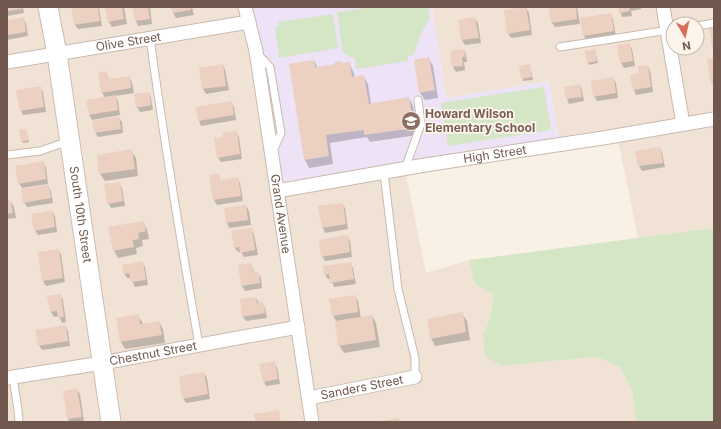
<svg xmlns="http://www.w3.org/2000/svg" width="721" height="429" viewBox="0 0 721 429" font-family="Inter,sans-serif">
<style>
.residential{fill:#f0e3d6;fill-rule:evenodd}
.education{fill:#eee3f6}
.green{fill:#d5e6c6}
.shadow{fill:#0003}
.building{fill:#ecd0c1}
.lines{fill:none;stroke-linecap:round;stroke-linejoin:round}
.lane-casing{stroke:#cab9ae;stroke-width:9}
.street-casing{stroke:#cab9ae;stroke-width:15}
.secondary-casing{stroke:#cebbaf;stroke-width:21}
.lane{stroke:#fff;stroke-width:7}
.street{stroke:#fff;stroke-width:13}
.secondary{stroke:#fff;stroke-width:19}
.labels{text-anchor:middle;stroke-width:3.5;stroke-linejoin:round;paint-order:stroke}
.street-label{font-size:12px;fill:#70584e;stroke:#fdf5ec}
.education-label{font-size:12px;font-weight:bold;fill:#785e54;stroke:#fdf5ec;text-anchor:start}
</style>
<rect width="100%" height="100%" fill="#faf1e6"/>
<path class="residential" d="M7,7H248L405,169L426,273L469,260L475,284L494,295L490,318L483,335L501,366L597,357L620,367L632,390L636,422H7Z
M432,7H714V228L638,238L617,135L560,144L549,81L446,98ZM673,24H697V48H673Z"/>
<path class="education" d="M248,7H432L446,98L549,81L560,144L277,191Z"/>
<path class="green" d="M373,7H428L430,18C422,30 418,41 414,55L408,56V61L356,69L355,59L343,53L337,12Z
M333,14L338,48L279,58L275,27L279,26L278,22Z
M544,87L551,130L448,146L441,103Z
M714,228V422H636L632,390L620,367L597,357L501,366L485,356L483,335L490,318L494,295L475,284L469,260Z"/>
<path class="shadow" d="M7,7H23L24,13L7,16Z
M72,7H99L102,26L78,29L75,25Z
M106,7H124L127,24L112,27L109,22Z
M133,7H150L152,24L138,26L136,21Z
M172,7H192L194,15L176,18L173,13Z
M550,7H577L580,24L555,27L552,23Z
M619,7H641V9L631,11L632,16L622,17L620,12Z
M526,8L529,13L532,35L511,38L508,33Z
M610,14L613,19L616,36L587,41L584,36L582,19Z
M23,19L26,23L28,36L7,40V21Z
M475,19L478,23L481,43L465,45L462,40L459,21Z
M629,44L632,49L635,66L624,68L621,63L618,46Z
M464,50L466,55L467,62H464L465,70L456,72L453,67Z
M595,50L598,63L589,65L588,63Z
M429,59L433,66L438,98L425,100L420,93Z
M314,61L318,68L336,65L341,62L342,64L349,63L353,71L355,78L364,77L368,84L371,104L409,98L413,106L418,135L370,142L367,137L330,143L333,164L309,168L305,160L290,65Z
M223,65L225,70L229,90L206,94L203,89L200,68Z
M530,65L533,80L523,81L520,67Z
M647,66L650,70L653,92L636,95L634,90Z
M106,72L109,80L129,77L132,82L134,93L115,96L118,101L120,115L92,120L89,115L105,98L102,92Z
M613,78L616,83L618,98L597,101L594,96Z
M580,85L582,90L584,101L569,104L567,99Z
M40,87L43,92L46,112L23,115L21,111Z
M149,93L151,98L153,110L140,112L137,107Z
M231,102L234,107L236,120L201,126L199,121Z
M119,118L122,122L123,133L98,137L95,132Z
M26,130L29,142L23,143L22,141Z
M236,132L239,137L242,159L221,162L218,158Z
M660,148L662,153L665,167L642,171L639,166L637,152Z
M131,150L136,158L138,176L105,181L100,174Z
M43,163L46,167L48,184L22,188L19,183Z
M218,175L221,181L237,178L240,183L243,201L217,205L214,200L210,176Z
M119,183L122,188L125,206L111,208L108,203Z
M48,186L51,191L53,203L27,207L24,202Z
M7,202H11L14,207L16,218L7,219Z
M342,204L345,208L348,229L325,233L323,228Z
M246,206L249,211L251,225L229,228L227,223Z
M52,211L55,216L57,232L38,235L35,230Z
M143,222L147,229L149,239L142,240L143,246L136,248L137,254L118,258L114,251Z
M251,229L254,234L258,255L244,257L241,252H238L235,248Z
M347,236L350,241L352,257L325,261L322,256Z
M58,250L61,254L65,282L46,286L43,281Z
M142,262L145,267L148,285L135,287L131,278H127L124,273Z
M350,263L353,268L356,284L334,287L331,279H328L325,275Z
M251,264L255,274L258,273L261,278L262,288L245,291L242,286L239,266Z
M60,295L63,300L66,322L62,323L59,316L54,317L51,312L48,297Z
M355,296L358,301L361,318L372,316L376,323L380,347L344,353L339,345L336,321L333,316L331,299Z
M256,298L259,303H262L265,308L267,318L246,321L243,317Z
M462,314L467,321L470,340L435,346L431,338Z
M138,315L143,324L159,322L163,329L165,343L125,349L121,342Z
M65,326L68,331L70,346L42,350L39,345Z
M274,363L277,367L280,384L266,386L264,382Z
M204,373L207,378L210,399L186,403L183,398Z
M77,390L80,394L84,422H70L68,419L64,392Z"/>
<path class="building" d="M7,7H22V9L7,11Z
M71,7H98L100,21L74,25Z
M105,7H122L124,19L108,22Z
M132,7H148L150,19L135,21Z
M171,7H191V10L172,13Z
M526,7L530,30L507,34L504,10Z
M549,7H576L577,19L551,23Z
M618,7H629L630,11L619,13Z
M611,13L614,31L583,36L580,18Z
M24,17L26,32L7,35V20Z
M475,17L479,38L461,40L458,20Z
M714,28V47H712L709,29Z
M630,43L633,61L620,63L617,45Z
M464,49L465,57H462L463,66L452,67L450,51Z
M595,49L597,61L587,63L585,51Z
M429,57L435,90L419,93L414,60Z
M714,58V84L711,85L707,59Z
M314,60L315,67L335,64L334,62L341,61V63L350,62L352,77L364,75L369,104L409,97L414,128L364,135V130L326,135L329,156L304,160L289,64Z
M223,64L226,86L202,89L199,68Z
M530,64L532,77L521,79L519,66Z
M648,65L651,87L633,90L630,75L639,73L638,66Z
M106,71L108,79L130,76L131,88L101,93L98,72Z
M614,77L616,93L593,97L591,81Z
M580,84L582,97L566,99L564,87Z
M41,86L44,107L20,111L16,90Z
M149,92L151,105L136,108L134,94Z
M116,95L118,110L89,115L86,100Z
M232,101L234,115L198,121L195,107Z
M119,116L121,129L94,133L92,121Z
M26,129L28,140L21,142L19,130Z
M237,131L240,154L217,158L214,138L223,137V133Z
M660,147L663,163L638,166L635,151Z
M132,149L135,169L99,174L97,155Z
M44,161L46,179L18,184L15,166Z
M219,173L220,180L238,177L241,196L213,200L209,175Z
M120,182L123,201L107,204L104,184Z
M49,185L51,198L23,203L21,189Z
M7,201H11L13,213L7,214Z
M343,203L346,224L322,228L318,206Z
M246,205L248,220L226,223L224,208Z
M53,210L55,227L34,231L31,214Z
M144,221L146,231L138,233L139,239L133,240L134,247L113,251L108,227Z
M252,228L255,250L240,253L239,247L234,248L231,231Z
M348,235L350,252L321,257L319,240Z
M59,249L63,278L42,281L38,252Z
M143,261L146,280L131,282L129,273L123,274L122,265Z
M351,262L354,279L330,283L329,274L324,275L323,266Z
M252,263L253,273L259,272L260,283L241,286L238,265Z
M61,294L64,317L58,318L57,311L50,312L47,296Z
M356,295L358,312L332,316L329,299Z
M256,297L257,303L263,302L265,313L242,317L240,299Z
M463,312L466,332L430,339L427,319Z
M139,314L140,324L159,321L162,335L120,342L116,318Z
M372,315L376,340L338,346L335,321Z
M66,325L68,341L38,346L35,330Z
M275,361L278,379L263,382L259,364Z
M204,372L208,394L182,399L179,376Z
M77,388L82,417L67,419L63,391Z
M279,410L281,422H256L254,414Z
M399,418V422H381V421Z"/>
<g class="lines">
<g class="lane-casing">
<path id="lane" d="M697,26L714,23
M150,38C164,141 181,243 199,345
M560,47L669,30
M258,54L270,67L281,133L273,151
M7,155L40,151L69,141
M405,169L421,124L418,100
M384,173L398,289L415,358V377
M13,377L18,410L19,422"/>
</g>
<g class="street-casing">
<g id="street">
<path id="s1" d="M245,7L256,51L312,422"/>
<path d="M663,7L683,124"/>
<path id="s2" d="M7,62L249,22"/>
<path id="s3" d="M277,191L425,165L603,138L714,119"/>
<path id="s4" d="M7,378L102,363L298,327"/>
<path id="s5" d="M309,398L415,377"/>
</g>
</g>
<g class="secondary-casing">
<g id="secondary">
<path id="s6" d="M48,7L57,54L111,422"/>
</g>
</g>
<use href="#lane" class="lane"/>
<use href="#street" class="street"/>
<use href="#secondary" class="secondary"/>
</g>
<defs>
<g id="school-disc" transform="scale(1)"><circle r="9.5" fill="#8d6e63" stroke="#fdf5ec"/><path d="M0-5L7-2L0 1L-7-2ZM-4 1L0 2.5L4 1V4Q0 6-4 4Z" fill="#fff"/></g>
</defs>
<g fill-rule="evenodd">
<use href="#school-disc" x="411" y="121"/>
</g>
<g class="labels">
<g class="street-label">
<text dy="4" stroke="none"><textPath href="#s2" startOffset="123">Olive Street</textPath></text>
<text dy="4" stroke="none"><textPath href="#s3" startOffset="221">High Street</textPath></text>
<text dy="4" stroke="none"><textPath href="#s6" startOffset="210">South 10th Street</textPath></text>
<text dy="4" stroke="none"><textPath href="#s1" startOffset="210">Grand Avenue</textPath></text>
<text dy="4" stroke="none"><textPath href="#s4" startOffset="148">Chestnut Street</textPath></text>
<text dy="4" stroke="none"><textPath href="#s5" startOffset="54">Sanders Street</textPath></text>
</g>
<g class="education-label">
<text x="425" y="118">Howard Wilson<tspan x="425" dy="14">Elementary School</tspan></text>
</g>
</g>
<rect width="721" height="429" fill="none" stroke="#70584e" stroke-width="16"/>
<g transform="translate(685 36) rotate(171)"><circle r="19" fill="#fdf5ec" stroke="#c5b6ad"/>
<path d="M0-3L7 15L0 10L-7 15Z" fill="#d66e59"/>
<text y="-6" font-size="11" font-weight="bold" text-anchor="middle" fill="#70584e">N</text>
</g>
</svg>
